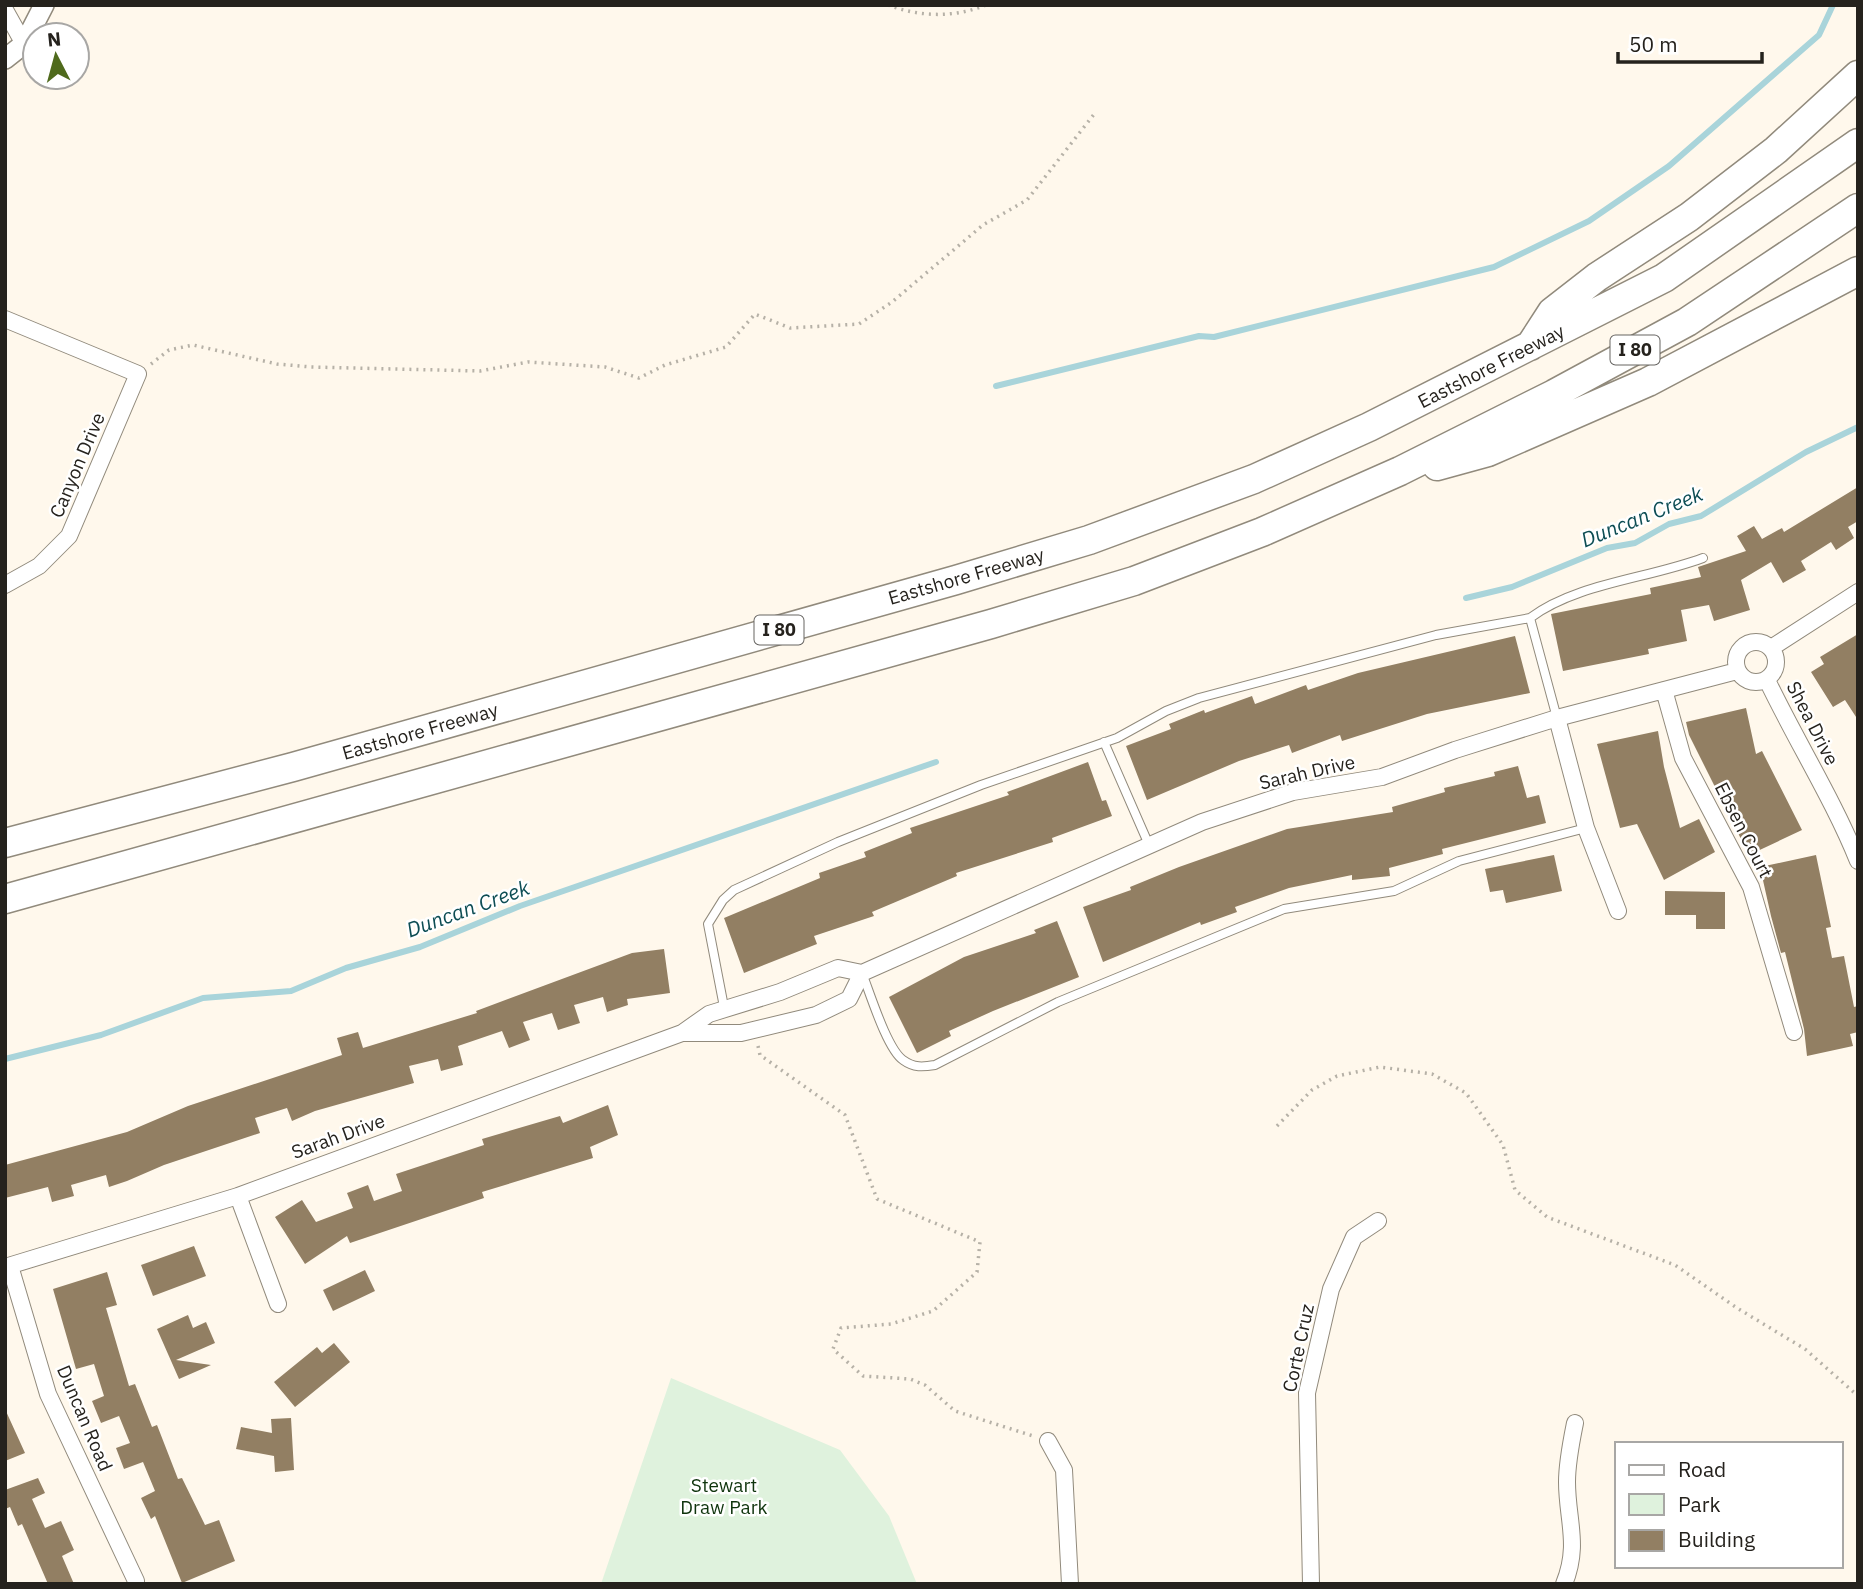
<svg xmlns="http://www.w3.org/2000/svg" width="1863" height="1589" viewBox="0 0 1863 1589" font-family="'IBM Plex Sans',sans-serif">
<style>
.green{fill:#dff2dd}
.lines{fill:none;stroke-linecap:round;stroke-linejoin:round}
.stream{stroke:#a9d4da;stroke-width:6}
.building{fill:#927f63}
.service-casing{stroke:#918a7c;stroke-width:10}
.minor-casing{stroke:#918a7c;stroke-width:18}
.tertiary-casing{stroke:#918a7c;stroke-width:22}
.motorway-casing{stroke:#918a7c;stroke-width:31}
.path{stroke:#b6b1a7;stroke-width:3.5;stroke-dasharray:2 5;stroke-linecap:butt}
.service{stroke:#fff;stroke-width:8}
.minor{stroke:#fff;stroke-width:16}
.tertiary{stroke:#fff;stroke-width:19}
.motorway{stroke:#fff;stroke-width:28}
.labels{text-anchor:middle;stroke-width:5;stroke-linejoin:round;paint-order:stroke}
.shield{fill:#fff;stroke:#666461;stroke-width:2}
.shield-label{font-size:18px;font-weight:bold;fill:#25221d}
.street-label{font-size:19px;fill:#25221d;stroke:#fff}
.park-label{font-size:19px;fill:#0f340d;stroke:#fff}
.water-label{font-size:21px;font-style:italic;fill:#0d4d54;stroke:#fff}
</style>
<rect width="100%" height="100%" fill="#fff8ec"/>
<path class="green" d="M671,1378L840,1450L889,1516L917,1584H601Z"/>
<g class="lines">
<path class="stream" d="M996,386L1199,336L1214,337L1494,267L1589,221L1669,166L1819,35L1833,5
M1466,598L1512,587L1607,548L1635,543L1669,524L1701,516L1806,452L1858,427
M5,1059L101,1035L203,998L291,991L346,968L420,947L520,906L936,762"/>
</g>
<path class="building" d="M1858,487V521L1848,527L1854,538L1836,550L1831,542L1801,561L1806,570L1783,583L1771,562L1741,580L1750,610L1714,621L1709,605L1681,610L1687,641L1648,649L1649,654L1563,671L1551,614L1651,594L1650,588L1701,577L1698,567L1746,551L1737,536L1754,526L1762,539L1782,528L1784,532Z
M1858,634V720L1845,700L1833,707L1811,672L1824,664L1820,657Z
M1515,636L1530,693L1427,714L1342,741L1340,735L1292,753L1289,745L1239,761L1147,800L1126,746L1171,729L1169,724L1204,710L1205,713L1252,696L1255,704L1306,685L1308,690L1358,673Z
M1746,708L1756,754L1762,751L1802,830L1749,855L1689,735L1686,722Z
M1658,731L1664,767L1680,828L1699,819L1715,852L1664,880L1637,824L1620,828L1597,744Z
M1088,762L1102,801L1106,800L1112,816L1052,838L1053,842L956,873L957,876L872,912L874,916L814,936L817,944L744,973L724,918L820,878L819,873L866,857L864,852L912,833L910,828L1009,795L1007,792Z
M1518,766L1527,798L1539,795L1546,823L1442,849L1443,854L1389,868L1390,876L1352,880V875L1289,888L1235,907L1237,912L1201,925L1200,922L1103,962L1083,907L1131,890L1130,887L1179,867L1287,829L1393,812L1392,807L1445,792L1444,788L1495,776L1494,772Z
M1554,855L1562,891L1506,903L1503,890L1490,892L1485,869Z
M1816,855L1831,927L1826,928L1832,958L1844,956L1854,1007L1858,1006V1032L1850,1034L1853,1046L1807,1056L1804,1029L1785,952L1781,953L1771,916L1760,867Z
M1665,891L1725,892V929H1696V915H1665Z
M1057,921L1079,977L993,1011L949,1031L951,1036L917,1053L889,997L964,957L1036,933L1034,930Z
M664,949L670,993L627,999L628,1005L607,1012L603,997L574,1005L580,1023L558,1030L552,1013L523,1022L530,1040L509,1048L502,1031L458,1046L463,1065L441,1071L438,1059L409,1066L414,1083L315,1111L292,1121L287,1108L255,1118L260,1133L164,1165L127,1181L109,1187L106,1175L71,1185L74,1196L52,1202L48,1187L5,1198V1165L127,1132L188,1106L342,1055L337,1038L358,1032L363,1048L477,1013L476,1011L632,953Z
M608,1105L618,1135L590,1147L593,1158L482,1192L484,1198L350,1243L347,1236L305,1264L275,1217L302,1200L316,1222L353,1208L347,1193L368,1185L374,1201L402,1191L396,1174L484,1145L482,1139L560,1116L563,1123Z
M194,1246L206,1276L153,1296L141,1265Z
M365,1270L375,1291L333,1311L323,1290Z
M107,1272L117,1305L106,1308L129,1386L135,1384L152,1427L157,1425L178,1479L182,1478L205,1525L219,1520L235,1561L182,1583L155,1516L151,1519L141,1498L155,1491L143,1462L124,1469L116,1448L130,1443L119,1416L101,1423L92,1401L104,1396L94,1364L76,1369L53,1289Z
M188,1315L193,1328L206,1322L215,1343L176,1360L211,1365L179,1379L157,1329Z
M334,1343L350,1362L295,1407L274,1382L317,1347L322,1353Z
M5,1409L25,1453L5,1461Z
M291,1418L294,1470L275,1472L274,1456L236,1449L241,1427L272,1433L271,1419Z
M38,1478L45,1493L32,1499L45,1528L61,1521L74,1550L62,1556L74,1584H48L22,1524L18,1526L10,1507L5,1509V1490Z"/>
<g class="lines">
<g class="service-casing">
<path id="service" d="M1557,718L1530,618C1577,583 1647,579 1703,558
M1104,742L1149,845
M862,973C870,993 887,1049 903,1060C914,1068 923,1067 935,1065L1058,1002L1284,909L1394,891L1459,861L1586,828
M724,1007L708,924L723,900L734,890L838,842L981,785L1117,738L1166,711L1199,698L1436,635L1530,618"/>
</g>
<g class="minor-casing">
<path id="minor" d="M5,10L24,44
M5,319L138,374L69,536L39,566L5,585
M1736 662a20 20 0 1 1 40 0a20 20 0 1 1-40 0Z
M1771,648L1858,592
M1767,680C1796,741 1833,799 1858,861
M1664,690L1683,758L1751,887L1794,1032
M1557,718L1586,828L1618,911
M862,973L1202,822L1293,792L1382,777L1455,750L1557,718L1737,671
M238,1196L278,1304
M10,1266L48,1394L136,1581
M5,1267L238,1196L682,1033L709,1014L780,992L838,968L862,973L849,999L816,1015L741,1033H682
M1048,1441L1064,1470L1070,1584
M1311,1584L1307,1393L1331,1289L1354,1237L1378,1221
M1564,1584C1580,1545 1567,1520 1567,1482C1567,1462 1571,1443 1575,1423"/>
</g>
<g class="tertiary-casing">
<path id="tertiary" d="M5,59L24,44L44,5"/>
</g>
<g class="motorway-casing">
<path id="motorway" d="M1530,346L1552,312L1597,277L1689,217L1776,150L1858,75
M1437,466L1488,452L1648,382L1858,271
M5,843L293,767L956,580L1089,540L1254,479L1369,427L1664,278L1858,143
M5,899L991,624L1134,581L1262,532L1400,471L1554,394L1687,322L1858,208"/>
</g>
<path class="path" d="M888,5C920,17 954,18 986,5
M151,364L169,350L193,345L277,364L311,367L480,371L528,362L605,367L639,378L665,365L726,347L755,314L790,328L859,324L892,302L983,225L1027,200L1095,113
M758,1046L760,1055L845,1115L877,1199L980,1242L977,1272L933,1311L891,1324L841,1328L833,1349L863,1376L910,1379L925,1385L955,1411L1033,1436
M1277,1126L1312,1090L1337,1076L1380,1067L1432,1074L1466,1093L1503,1145L1515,1190L1547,1217L1675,1265L1737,1308L1805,1349L1858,1396"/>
<use href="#service" class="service"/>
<use href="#minor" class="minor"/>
<use href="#tertiary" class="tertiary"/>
<use href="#motorway" class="motorway"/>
</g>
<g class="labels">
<g class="shield">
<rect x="1610.5" y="335.5" width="49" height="29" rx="5"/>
<rect x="754.5" y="615.5" width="49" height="29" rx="5"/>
</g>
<g class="shield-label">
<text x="1635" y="356">I 80</text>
<text x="779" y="636">I 80</text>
</g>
<g class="street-label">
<text transform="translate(1491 366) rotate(-27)" y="7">Eastshore Freeway</text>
<text transform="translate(77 465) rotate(-67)" y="7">Canyon Drive</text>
<text transform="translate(966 576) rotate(-16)" y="7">Eastshore Freeway</text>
<text transform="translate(1813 723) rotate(63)" y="7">Shea Drive</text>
<text transform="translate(420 731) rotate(-16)" y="7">Eastshore Freeway</text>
<text transform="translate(1307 772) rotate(-13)" y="7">Sarah Drive</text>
<text transform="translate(1744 830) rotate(63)" y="7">Ebsen Court</text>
<text transform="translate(338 1136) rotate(-20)" y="7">Sarah Drive</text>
<text transform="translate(1298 1348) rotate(-78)" y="7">Corte Cruz</text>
<text transform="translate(85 1418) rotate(67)" y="7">Duncan Road</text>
</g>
<g class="park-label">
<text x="724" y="1492">Stewart<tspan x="724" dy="22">Draw Park</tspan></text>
</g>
<g class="water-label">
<text transform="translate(1642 517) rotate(-22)" y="7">Duncan Creek</text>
<text transform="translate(468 909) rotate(-20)" y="7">Duncan Creek</text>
</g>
</g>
<rect width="1863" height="1589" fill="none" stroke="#25221d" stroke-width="14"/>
<rect x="1615" y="1442" width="228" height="126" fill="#ffffff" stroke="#a8a7a5" stroke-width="2"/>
<rect x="1629" y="1465" width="35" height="10" fill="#ffffff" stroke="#a8a7a5" stroke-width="2"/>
<text x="1678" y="1477" font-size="21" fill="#25221d">Road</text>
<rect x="1629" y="1494" width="35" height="21" fill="#dff2dd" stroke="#a8a7a5" stroke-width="2"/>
<text x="1678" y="1512" font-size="21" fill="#25221d">Park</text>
<rect x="1629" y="1530" width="35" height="21" fill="#927f63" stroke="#a8a7a5" stroke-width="2"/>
<text x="1678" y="1547" font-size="21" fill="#25221d">Building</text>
<g transform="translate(56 56) rotate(354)"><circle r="33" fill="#ffffff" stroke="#a8a7a5" stroke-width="2"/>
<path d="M0-5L12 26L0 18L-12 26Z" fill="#4f6a1c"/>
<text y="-10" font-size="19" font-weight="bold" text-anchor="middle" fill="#25221d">N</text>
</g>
<path d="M1618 52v10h144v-10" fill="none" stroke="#25221d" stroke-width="3.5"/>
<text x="1629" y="52" font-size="21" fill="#25221d" stroke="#ffffff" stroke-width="5" paint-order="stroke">50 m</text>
</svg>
